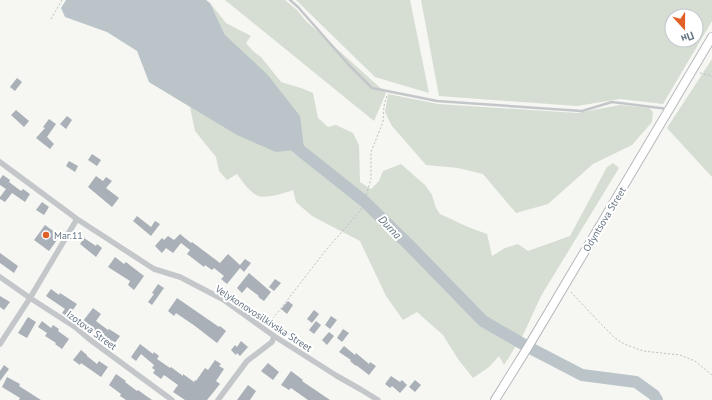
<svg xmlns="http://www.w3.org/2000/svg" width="712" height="400" viewBox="0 0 712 400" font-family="'PT Sans',sans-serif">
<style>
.green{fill:#d6ddd3;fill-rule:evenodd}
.water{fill:#bbc5c9}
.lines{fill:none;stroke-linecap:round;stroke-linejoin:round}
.river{stroke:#bbc5c9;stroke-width:12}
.building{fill:#a9b0b7}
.secondary-casing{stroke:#b6babe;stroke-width:10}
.path{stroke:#bdbfc1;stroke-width:1;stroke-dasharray:2 2;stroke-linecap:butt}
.service{stroke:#c3c7ca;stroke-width:2.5}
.minor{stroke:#c3c7ca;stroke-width:5.5}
.secondary{stroke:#fff;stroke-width:8}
.poi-dot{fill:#e16027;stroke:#fff;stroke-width:1.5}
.labels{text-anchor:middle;stroke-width:4;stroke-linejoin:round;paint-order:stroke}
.street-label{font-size:10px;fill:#657483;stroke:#fff}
.poi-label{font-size:10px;fill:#657483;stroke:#fff;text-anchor:start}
.water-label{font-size:11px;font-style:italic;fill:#61757f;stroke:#fff}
</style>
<rect width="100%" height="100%" fill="#f6f6f2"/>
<path class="green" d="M225,0H285L297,10L306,21L386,93L374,121Z
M296,0H410L429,93L375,77Z
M421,0H712V21L663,104L620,99L577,106L439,96ZM672,16H696V40H672Z
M210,3L226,23L251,36L246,43L253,51L261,57L281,82L301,88L313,93L318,118L328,127L336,125L353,133L359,145L360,182L371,189L379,181L383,171L401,164L425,185L432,195L436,208L440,214L468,227L487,234L492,256L505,248L518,244L528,251L570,236L607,167L613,163L619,168L541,296L524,333L504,365L499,356L489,367L473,378L458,359L443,335L417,312L403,320L386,296L360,241L312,216L296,202L293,190C285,193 264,200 256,195C248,190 242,181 237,174L227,180L219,171L216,157L195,131L190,107L149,82L225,35Z
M712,59V177L667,128Z
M388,94L438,104L577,113L620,105L649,108L653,112L652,122L632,145L593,164L548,204L516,213L483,174L458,168L426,165L392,126L385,112Z"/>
<path class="water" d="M66,0H206L210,3L225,35L267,74L300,116L304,149L276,152L237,135L149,82L137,51L107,32L65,17L61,8Z"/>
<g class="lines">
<path class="river" d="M288,139L301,151L364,201L409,245L483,321L528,347L582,375L636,382L654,395L657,400"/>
</g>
<path class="building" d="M17,78L22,82L15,91L10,87Z
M16,110L29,121L24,127L11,115Z
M67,116L72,120L66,129L60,124Z
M49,119L56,124L47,137L54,144L50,149L36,138L45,128L43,127Z
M92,154L101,160L97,166L88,160Z
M69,161L78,166L75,172L66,166Z
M3,175L10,180L9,182L21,191L23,189L30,194L25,202L12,193L5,202L0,199V197L6,189L0,185V179Z
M96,176L103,181L106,177L112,181L106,188L119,198L112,207L88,187Z
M42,202L49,207L44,215L36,210Z
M137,216L151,227L155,221L160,224L151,236L133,221Z
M45,225L60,236L49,251L34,240Z
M180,234L191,243L192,242L220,263L228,254L240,265L245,259L251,263L244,272L240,268L227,284L221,279L224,276L214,268L212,270L205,265L204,267L187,254L190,250L181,243L173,253L166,248L162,253L155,246L162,238L164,240L168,236L174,240Z
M84,238L96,246L97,244L102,248L96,257L80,244Z
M0,253L18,266L14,273L0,263Z
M115,257L124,264L126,262L131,266L144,276L134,290L128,285L130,281L108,267Z
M249,273L271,292L264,301L258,297L259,296L247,287L242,293L237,288Z
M275,279L281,283L274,291L269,287Z
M158,284L164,288L152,305L148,302L154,294L152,293Z
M51,289L59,295L60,293L77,304L68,317L62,313L65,309L46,296Z
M0,296L10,302L4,310L0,307Z
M177,298L219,327L220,326L226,331L217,343L195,326L176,313L174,316L168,311Z
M288,301L293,305L287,314L281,309Z
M93,308L101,314L96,321L108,330L109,329L120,336L115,343L113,342L112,344L103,338L104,337L91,328L88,331L80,325Z
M314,310L319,314L312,323L307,319Z
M331,316L337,320L330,329L325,325Z
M28,317L36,322L27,338L18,333Z
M42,321L51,328L53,325L59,329L58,331L69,339L62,349L55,344L56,343L45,336L47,333L38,327Z
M316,321L321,325L314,334L309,330Z
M343,329L349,333L342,342L337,338Z
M329,332L334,336L327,345L322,340Z
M241,341L248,347L240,356L237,353L236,355L231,350L235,345L237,347Z
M140,344L153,354L154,352L159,356L157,359L170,368L171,367L183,376V374L194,382L195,380L196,381L205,368L208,370L215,360L221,364L219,366L224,369L216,381L220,384L207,400H185L173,392L178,385L164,375L161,379L153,373L155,370L152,368L154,365L141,354L136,361L131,357Z
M344,346L355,355L356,353L369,364L370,362L376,366L369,375L356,365V366L350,361L351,360L339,352Z
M81,350L87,355V356L97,364L99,361L108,367L101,377L81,363L80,365L73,360Z
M268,363L279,372L273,380L261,371Z
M4,365L9,369L0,381V371Z
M291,371L303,380L302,381L330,400H308L291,388L289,390L281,385Z
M116,374L126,381L125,382L137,391L138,390L152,400H126L120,396L121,394L109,385Z
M391,376L400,382L402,380L407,385L400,393L392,386L390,388L385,384Z
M7,377L20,384L19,386L41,400H19L20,398L2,387Z
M415,380L421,385L415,392L409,387Z
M248,385L256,391L250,400H237Z"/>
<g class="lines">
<g class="secondary-casing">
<path id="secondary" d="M495,400L528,347L712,37"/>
</g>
<path class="path" d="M51,19L62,0
M700,73L712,76
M571,292L598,321L615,338L624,344L643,351L680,355L695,361L712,375
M268,325L326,250L361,210L366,196L371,179V152L383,122L384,106L387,95"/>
<path class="service" d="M290,0L298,7L349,65L372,88L437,101L582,111L612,102L668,109"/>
<path class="minor" d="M0,162L77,219L154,269L180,277L224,300L274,336L337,376L360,389L378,400
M0,277L30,298L75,327L89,339L172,400
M0,344L30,298L77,219
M218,400L247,361L272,342L274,336"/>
<use href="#secondary" class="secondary"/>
</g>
<circle class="poi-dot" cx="46" cy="235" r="4"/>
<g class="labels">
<g class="street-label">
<text transform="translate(604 219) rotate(-59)" y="4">Odyntsova Street</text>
<text transform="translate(264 318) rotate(33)" y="4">Velykonovosilkivska Street</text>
<text transform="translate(92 330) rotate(36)" y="4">Izotova Street</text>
</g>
<g class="poi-label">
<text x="54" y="239">Маг.11</text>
</g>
<g class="water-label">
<text transform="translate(390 227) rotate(46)" y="4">Durna</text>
</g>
</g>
<g transform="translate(684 28) rotate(159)"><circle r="19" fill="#ffffff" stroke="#c1c7cd"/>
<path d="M0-3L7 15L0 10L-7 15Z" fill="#e16027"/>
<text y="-6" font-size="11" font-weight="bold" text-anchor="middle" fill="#657483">Пн</text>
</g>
</svg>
